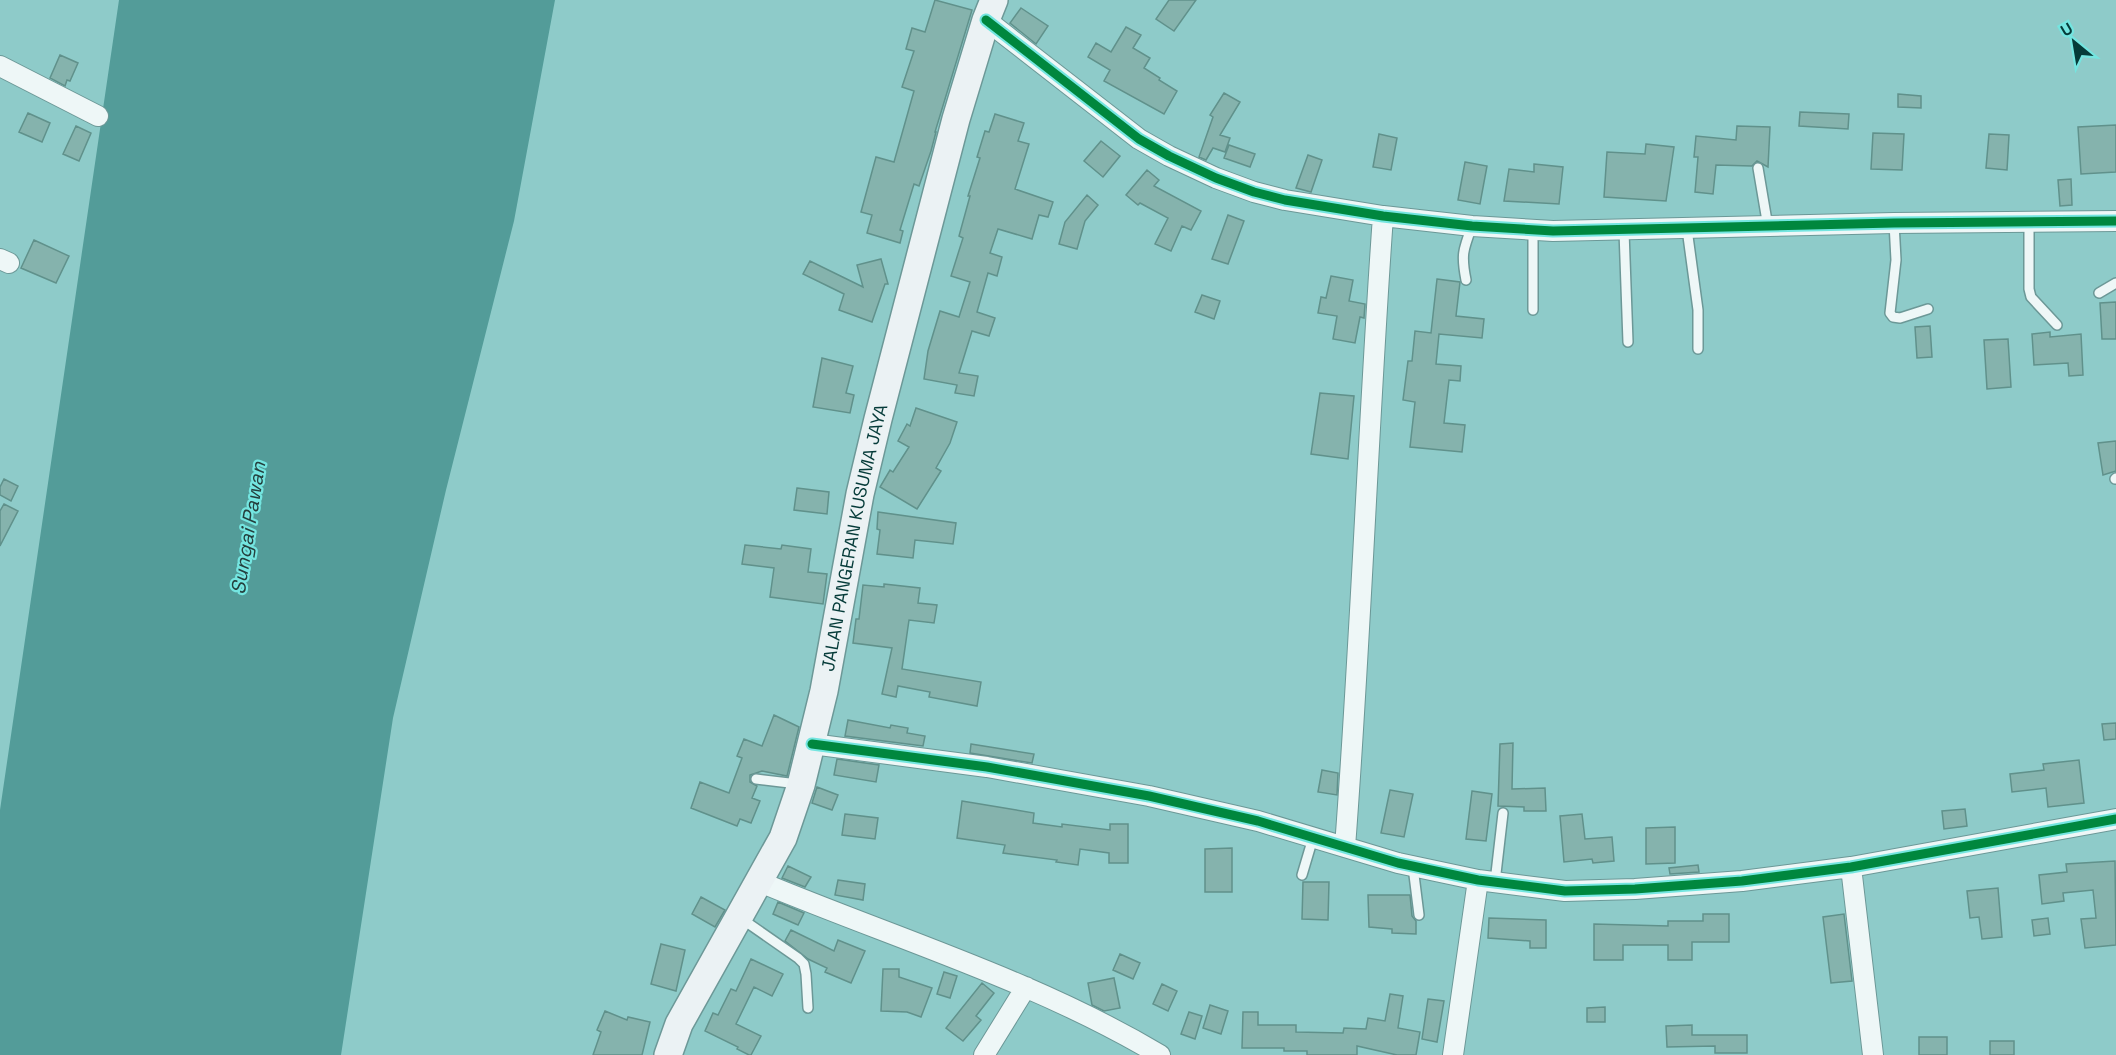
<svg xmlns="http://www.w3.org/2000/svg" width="2116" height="1055" viewBox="0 0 2116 1055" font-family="'Space Grotesk',sans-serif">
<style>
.water{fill:#539c99}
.building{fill:#85b3ad;stroke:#60918b;stroke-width:1.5}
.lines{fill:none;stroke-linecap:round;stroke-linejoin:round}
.lane-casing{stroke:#6c9897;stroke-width:12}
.street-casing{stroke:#6c9897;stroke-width:22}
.secondary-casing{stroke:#6c9897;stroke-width:30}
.lane{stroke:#eef7f7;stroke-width:9}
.street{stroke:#eef7f7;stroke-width:20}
.secondary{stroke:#ebf2f4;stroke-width:27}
.cycleway-casing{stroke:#74e5e0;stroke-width:13}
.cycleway{stroke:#00873e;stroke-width:9}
.labels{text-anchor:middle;stroke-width:4.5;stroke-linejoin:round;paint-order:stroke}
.street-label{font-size:18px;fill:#053b39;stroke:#74e5e0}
.water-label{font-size:20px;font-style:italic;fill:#253f3d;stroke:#74e5e0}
</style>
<rect width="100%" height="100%" fill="#8ecbc9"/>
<path class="water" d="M119,0H555L514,221L446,490L393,718L341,1055H0V810Z"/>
<path class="building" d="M935,0L972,10L935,132H936L931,151L919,186L914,184L900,230L903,231L900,243L867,233L872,215L861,212L876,157L894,162L914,91L902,87L914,51L906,49L912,28L925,32Z
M1169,0H1196L1174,31L1156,19Z
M1021,8L1048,26L1036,44L1010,23Z
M1126,27L1141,35L1133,48L1150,58L1144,68L1160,78L1159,80L1177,91L1164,114L1104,81L1110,70L1088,57L1096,43L1111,52Z
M60,55L78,63L70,81L67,80L65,86L50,78Z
M1224,93L1240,102L1220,135L1230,138L1225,152L1213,148L1206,160L1199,157L1213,117L1210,115Z
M1898,94L1921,96V108L1898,107Z
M1800,112L1849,114L1848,129L1799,126Z
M28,113L50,123L42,142L19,132Z
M995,114L1024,123L1018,141L1029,144L1015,189L1053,202L1048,217L1039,215L1032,239L998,229L990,253L1002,257L997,276L988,273L977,312L995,318L989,336L972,331L959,373L978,376L974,396L955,393L957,385L924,379L928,351L940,311L959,317L970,282L951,276L963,238L959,236L970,196H968L980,158L977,157L985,131L989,132Z
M2116,125V172L2081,174L2078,127Z
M76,126L91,133L79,161L63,154Z
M1737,126L1770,127L1768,167L1757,161L1752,166L1716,165L1713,194L1695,192L1698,157H1694L1696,136L1736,140Z
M1873,133L1904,134L1902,170L1871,169Z
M1379,134L1397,138L1391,170L1373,167Z
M1989,134L2009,135L2007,170L1986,168Z
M1101,141L1120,156L1103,177L1084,161Z
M1646,144L1674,147L1666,201L1604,197L1607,152L1645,154Z
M1229,145L1255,154L1250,167L1224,158Z
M1308,155L1322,160L1311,192L1296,188Z
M1465,162L1487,166L1480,204L1458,200Z
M1534,164L1563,167L1559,204L1504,201L1509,169L1534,172Z
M1147,170L1159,180L1154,186L1201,211L1191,230L1182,226L1171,251L1155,244L1168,218L1140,203L1138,205L1126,195Z
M2071,179L2072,205L2060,206L2058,180Z
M1087,195L1098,205L1085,221L1077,249L1059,244L1065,222Z
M1228,215L1244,221L1228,264L1212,259Z
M34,240L69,256L56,283L21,268Z
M881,259L888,284H885L872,322L839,310L844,294L803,274L810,261L863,287L857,265Z
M1331,276L1353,280L1349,301L1365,304L1364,318L1360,317L1355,343L1333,339L1337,316L1318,313L1321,297L1326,298Z
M1437,279L1460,282L1456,316L1484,319L1482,338L1439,334L1436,364L1461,366L1460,381L1449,380L1444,423L1465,425L1462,452L1410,447L1415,402L1403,400L1408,361H1412L1415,331L1431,333Z
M1202,295L1220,301L1214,319L1195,312Z
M2116,302V339H2102L2100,303Z
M1930,326L1932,357L1917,358L1915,327Z
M2050,332V337L2081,334L2083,375L2069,376L2068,363L2034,365L2032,334Z
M2008,339L2011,387L1987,389L1984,340Z
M822,358L853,366L846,393L854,395L850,413L813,407Z
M1320,393L1354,396L1348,459L1311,454Z
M916,408L957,422L950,443L936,468L941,471L917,509L880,487L890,470L893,472L909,447L898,441L907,424L910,426Z
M2116,441V471L2103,475L2098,443Z
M4,479L18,486L11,501L0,495V487Z
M797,488L829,492L827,514L794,510Z
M4,504L18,511L0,546V511Z
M878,512L956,523L953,544L915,540L913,558L877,554L880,530L877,529Z
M745,545L781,549L782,545L811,549L808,572L827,574L823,604L770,597L774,568L742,564Z
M884,584L920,588L918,603L937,605L934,623L909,620L902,669L981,682L977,706L929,697L930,692L898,686L896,697L882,694L892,648L853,643L856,619H859L863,585L884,587Z
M774,715L799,727L787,776L762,771L750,775V782L757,786L752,798L760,801L751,823L740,819L737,826L691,808L700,782L729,793L742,758L737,756L744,739L762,746Z
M848,720L890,728L891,725L908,728L907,733L925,736L923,746L845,736Z
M2116,723V739L2104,740L2102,724Z
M1513,743L1512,789L1545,788L1546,811H1524V807L1498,806L1500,744Z
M971,744L1034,754L1032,763L970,753Z
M837,759L879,765L876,782L834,775Z
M2079,760L2084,803L2048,807L2046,788L2012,792L2010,774L2044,770L2043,764Z
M1322,770L1338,773L1337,795L1318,792Z
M817,787L838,795L832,810L812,803Z
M1390,790L1413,794L1404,837L1381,833Z
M1472,791L1492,794L1486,841L1466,839Z
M962,801L1034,813L1033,823L1062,827V824L1110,830V824H1128V863H1109V853L1080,849L1078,865L1056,862L1057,860L1003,853L1005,845L957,838Z
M1965,809L1967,826L1944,829L1942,811Z
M845,814L878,818L875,839L842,835Z
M1582,814L1585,839L1612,837L1614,861L1593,863L1592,859L1564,862L1560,816Z
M1675,827V863L1646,864V828Z
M1232,848V892H1205V849Z
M2115,861L2116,945L2085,948L2081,919L2096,918L2093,890L2063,893L2064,901L2042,904L2039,875L2067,872L2066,864Z
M1698,865L1699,872L1670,874L1669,868Z
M788,866L811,877L805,887L782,878Z
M838,880L865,884L863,900L835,895Z
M1303,882H1329L1328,920L1302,919Z
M1998,888L2002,937L1982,939L1979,917L1970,918L1967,891Z
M1368,895H1410L1412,916L1416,921V934L1392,933V929L1369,927Z
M701,897L725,910L715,927L692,914Z
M778,902L804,913L798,925L773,914Z
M1703,914H1729V942H1692V960H1668V945H1623V960H1594V924L1668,926V921H1703Z
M1844,914L1852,981L1831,983L1823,917Z
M1489,918L1546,920V948H1530V941L1488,938Z
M2048,918L2050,934L2034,936L2032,920Z
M791,930L834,951L838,940L865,951L851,983L825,972L827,968L808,959L785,941Z
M661,944L685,950L676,991L651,984Z
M1120,954L1140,963L1133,979L1113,970Z
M751,959L783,974L772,996L754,987L736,1024L761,1036L751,1055H749L737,1049L738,1047L705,1031L713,1013L718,1015L731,989L736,991Z
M883,969H899V977L932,988L921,1017L907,1012L881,1011Z
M944,972L957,976L950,998L937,994Z
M1114,978L1120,1008L1104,1011L1092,1005L1088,983Z
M982,983L994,993L976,1016L981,1020L963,1041L946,1028Z
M1162,984L1177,991L1168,1011L1153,1004Z
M1390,994L1403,996L1398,1028L1420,1032L1416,1055H1397L1357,1046V1055H1307V1051H1284V1048H1242L1243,1012H1258V1025H1296V1032L1343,1033L1344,1028L1366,1029L1368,1018L1385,1021Z
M1428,999L1444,1001L1437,1042L1422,1039Z
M1210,1005L1228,1011L1221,1034L1203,1028Z
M1605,1007V1022H1587V1008Z
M605,1011L627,1020L628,1017L650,1022L642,1055H593L601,1032L597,1030Z
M1189,1012L1202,1016L1195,1039L1181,1034Z
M1692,1025V1035H1747V1053H1715V1046L1667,1047L1666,1026Z
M1919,1037H1947V1055H1919Z
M1990,1041H2014V1055H1990Z"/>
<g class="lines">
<g class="lane-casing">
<path id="lane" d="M1758,168L1768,227
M2029,222V289L2031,297L2057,325
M1894,223L1896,260L1890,313L1893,317L1900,318L1928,309
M1687,229L1698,310V349
M1624,231L1628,342
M1466,280C1461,255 1463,250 1472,226
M2099,293L2116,283
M1533,310V230
M2115,479L2116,478
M756,779L798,784
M1413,867L1419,915
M1302,875L1313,838
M1495,882L1503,813
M742,919L798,958L804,964L806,974L808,1008"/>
</g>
<g class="street-casing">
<path id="street" d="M986,20L1139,139L1169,156L1216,178L1254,192L1285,200L1383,216L1472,226L1553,231L1894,223L2116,221
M0,66L98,116
M0,259L9,263
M812,744L987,767L1149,796L1258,821L1398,863L1478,880L1565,891L1635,889L1742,881L1851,867L2116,819
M1345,847C1361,637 1368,426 1383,216
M1851,867L1873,1055
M760,882C894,938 1034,980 1160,1055
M984,1055L1026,987
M1453,1055L1478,880"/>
</g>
<g class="secondary-casing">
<g id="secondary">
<path id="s1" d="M668,1055L679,1024L783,838L801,785L824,691L860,494L878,419L956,119L986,20L994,0"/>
</g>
</g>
<use href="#lane" class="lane"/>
<use href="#street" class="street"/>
<use href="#secondary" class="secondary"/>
<g class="cycleway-casing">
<path id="cycleway" d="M986,20L1139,139L1169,156L1216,178L1254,192L1285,200L1383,216L1472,226L1553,231L1894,223L2116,221
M812,744L987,767L1149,796L1258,821L1398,863L1478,880L1565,891L1635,889L1742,881L1851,867L2116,819"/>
</g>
<use href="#cycleway" class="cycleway"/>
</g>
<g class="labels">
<g class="street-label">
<text dy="6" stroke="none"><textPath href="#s1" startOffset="555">JALAN PANGERAN KUSUMA JAYA</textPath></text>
</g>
<g class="water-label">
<text transform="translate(248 528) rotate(-81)" y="7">Sungai Pawan</text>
</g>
</g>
<g transform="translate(2074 42) rotate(330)" stroke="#74e5e0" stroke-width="4.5" paint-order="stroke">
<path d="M0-4.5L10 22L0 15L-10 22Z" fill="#053b39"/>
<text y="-9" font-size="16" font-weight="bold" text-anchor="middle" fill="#053b39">U</text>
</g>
</svg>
